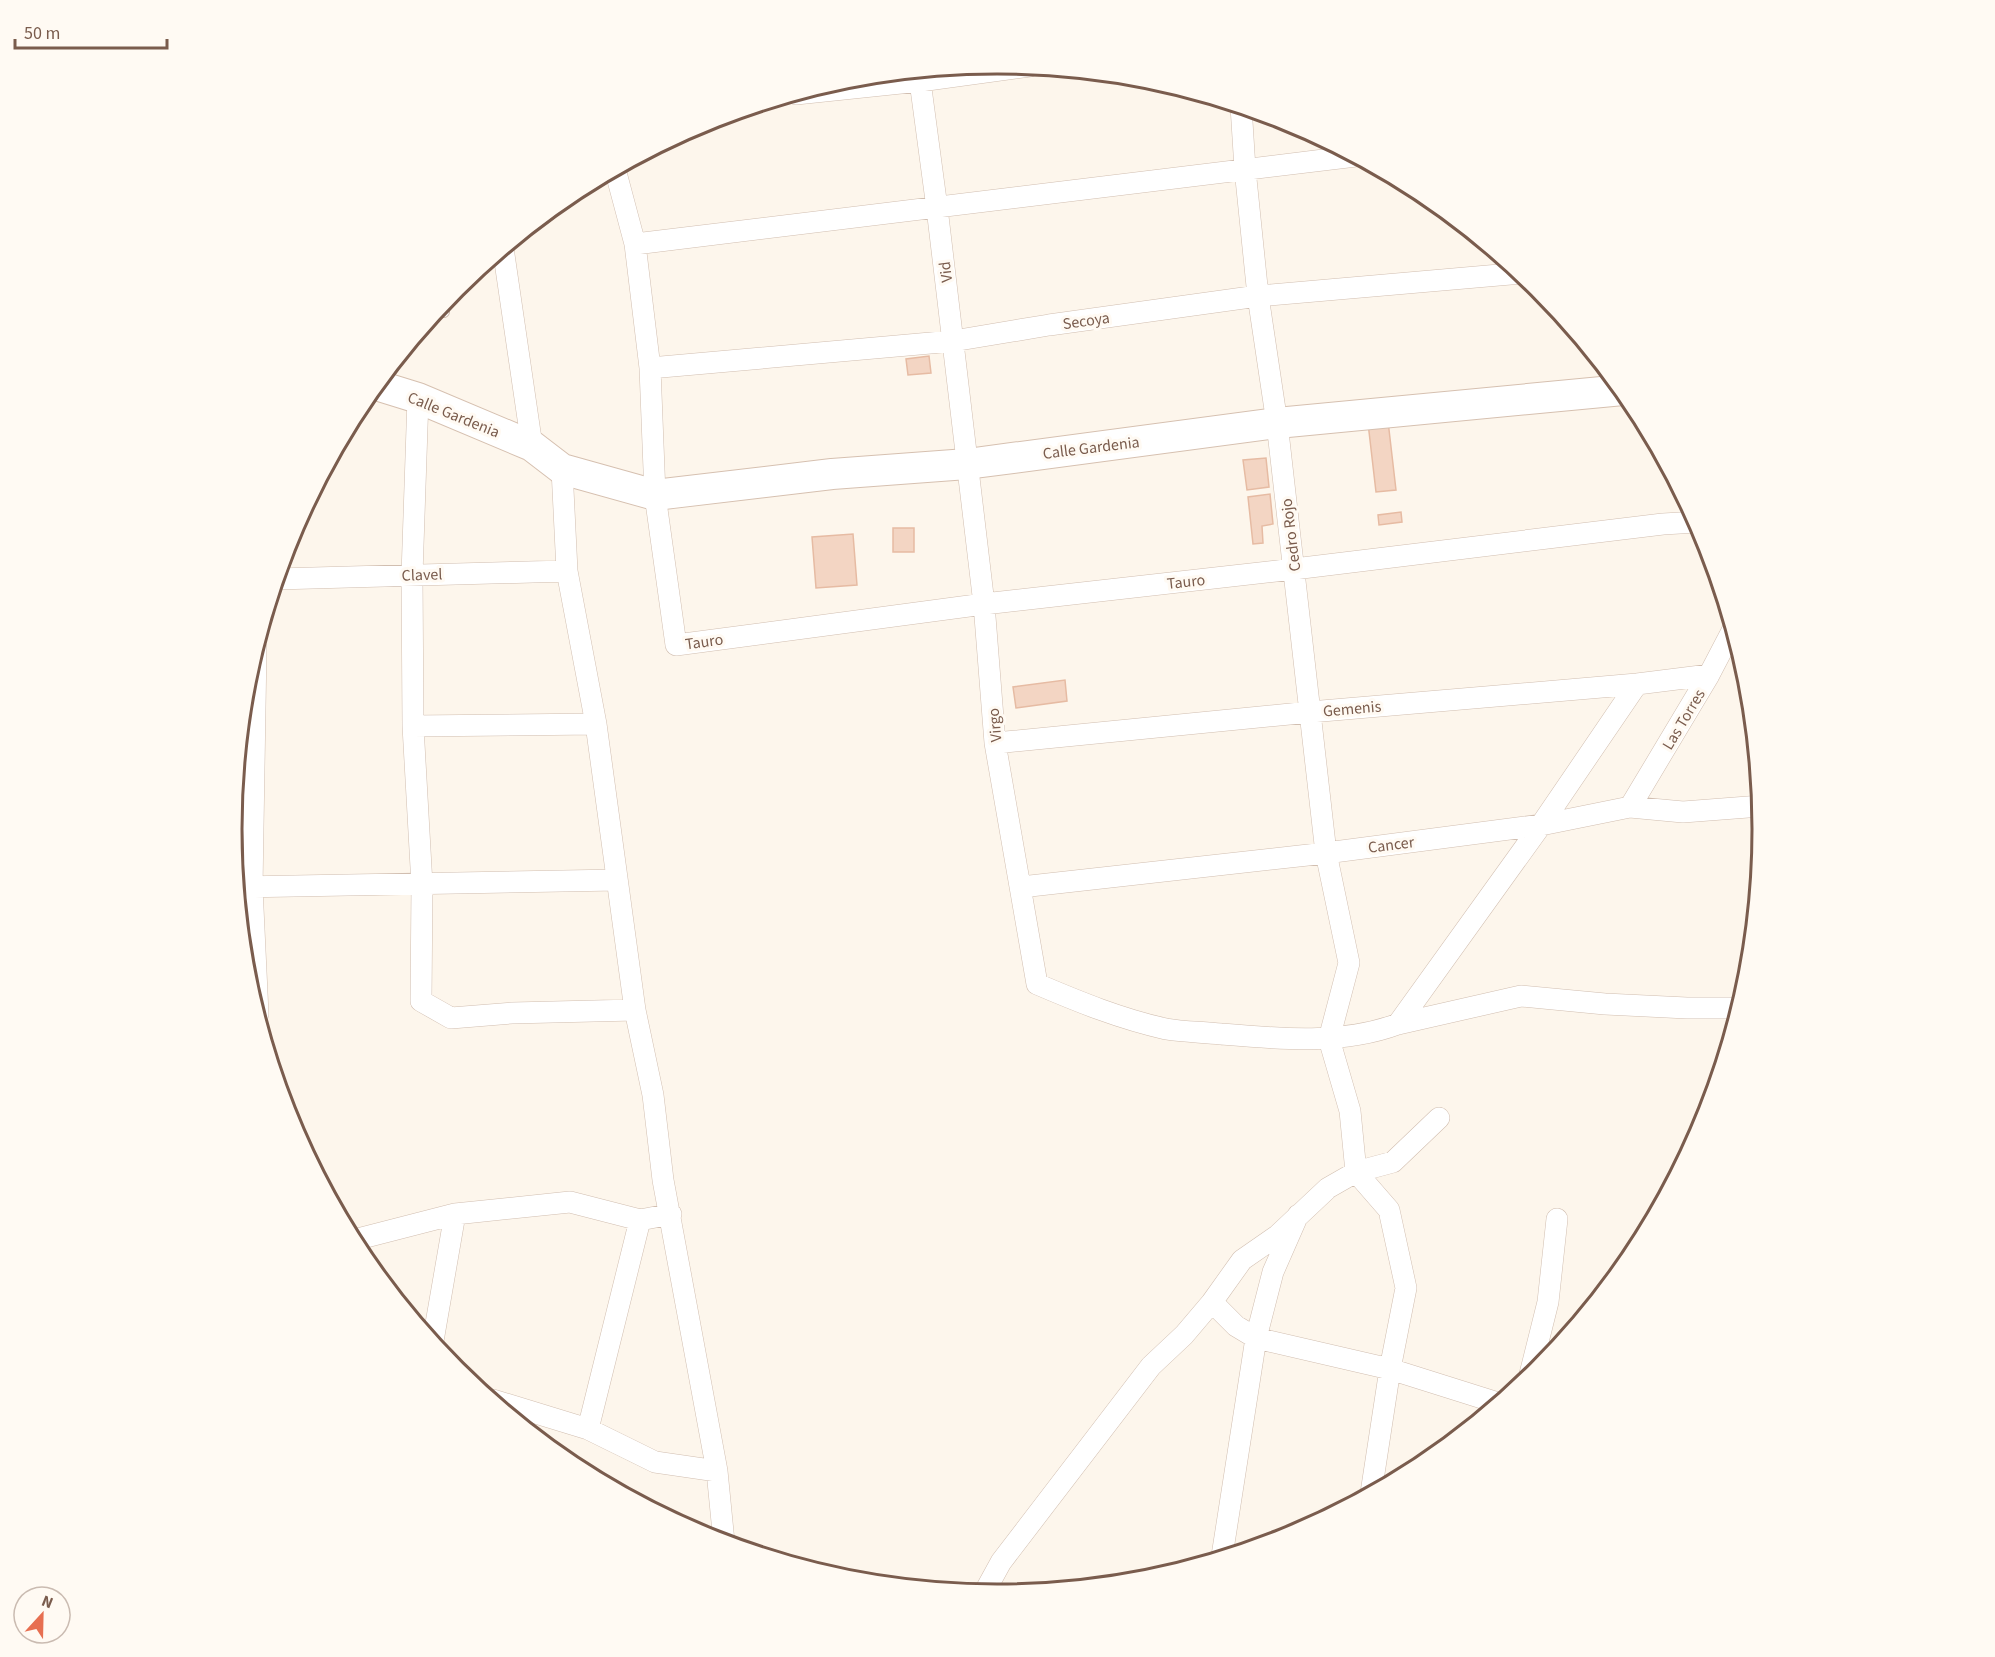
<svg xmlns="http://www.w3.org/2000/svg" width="1995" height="1657" viewBox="0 0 1995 1657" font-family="'Source Sans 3',sans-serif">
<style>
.building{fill:#f3d5c3;stroke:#e6bba3;stroke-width:1.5}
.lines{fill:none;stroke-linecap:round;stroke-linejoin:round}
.lane-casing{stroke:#d1beb0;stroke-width:12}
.street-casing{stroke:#d1beb0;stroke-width:22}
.secondary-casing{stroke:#d6c0b0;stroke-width:32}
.lane{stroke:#fff;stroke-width:10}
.street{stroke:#fff;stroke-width:21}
.secondary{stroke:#fff;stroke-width:30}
.labels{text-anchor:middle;stroke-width:6;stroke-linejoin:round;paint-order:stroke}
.street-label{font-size:16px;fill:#7a5c4d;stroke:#fffaf3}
.rim{fill:none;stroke:#7a5c4d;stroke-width:3}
</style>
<rect width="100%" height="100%" fill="#fdf6ec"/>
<path class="building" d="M929,356L931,373L908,375L906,359Z
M1388,421L1396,490L1376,492L1368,423Z
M1266,458L1269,487L1247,490L1243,460Z
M1270,494L1273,524L1262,526L1263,543L1253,544L1248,497Z
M1401,512L1402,522L1379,525L1378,515Z
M893,528H914V552H893Z
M853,534L857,585L816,588L812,537Z
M1065,680L1067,701L1016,708L1013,687Z"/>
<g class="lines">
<g class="lane-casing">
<path id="lane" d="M437,311L444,312"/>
</g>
<g class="street-casing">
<path id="street" d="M920,81L937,208L984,604L995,743L1037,984C1079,1002 1121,1019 1166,1029C1184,1032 1203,1032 1221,1034C1279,1039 1342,1045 1398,1024L1521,996L1605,1004L1687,1008H1739
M796,94L920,81L1030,66
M1241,106L1245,169L1258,296L1277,423L1326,853L1349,963L1329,1039L1350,1111L1356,1172L1389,1210L1406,1288L1390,1369L1371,1493
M615,169L635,244L650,368L655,495L676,645L984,604L1294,569L1663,524L1697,522
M635,244L1356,156
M503,248L532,446
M650,368L953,341L1049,325L1258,296L1522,273
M418,398L412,575L413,726L422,885L421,1001L451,1018L512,1013L635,1010
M562,469L567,571L596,724L635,1010L653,1095L663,1180L717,1471L724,1542
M277,579L567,571
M256,648L252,887L258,1014
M413,726L596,724
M995,743L1310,712L1637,684L1709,675
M1630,807L1709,675L1733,629
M238,887L617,880
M1021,887L1326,853L1541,825L1630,807L1683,812L1761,806
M1398,1024L1541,825L1637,684
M354,1240L455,1214L570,1202L640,1220L671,1214
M1212,1302L1242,1260L1278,1235L1328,1188L1356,1172L1393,1162L1439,1118
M433,1341L455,1214
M1529,1378L1548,1302L1557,1219
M493,1400L588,1429L655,1462L717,1471
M588,1429L640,1220
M1222,1556L1256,1338L1273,1272L1298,1215
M984,1593L1001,1562L1151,1366L1184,1335L1212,1302L1236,1326L1256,1338L1390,1369L1498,1403"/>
</g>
<g class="secondary-casing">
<path id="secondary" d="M376,385L418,398L532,446L562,469L655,495L832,474L967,464L1277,423L1623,390"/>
</g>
<use href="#lane" class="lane"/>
<use href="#street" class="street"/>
<use href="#secondary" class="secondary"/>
</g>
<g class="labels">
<g class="street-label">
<text transform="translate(945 272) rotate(-97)" y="6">Vid</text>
<text transform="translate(1086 320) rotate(-8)" y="6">Secoya</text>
<text transform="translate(454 414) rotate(22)" y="6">Calle Gardenia</text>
<text transform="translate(1091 447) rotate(-7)" y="6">Calle Gardenia</text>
<text transform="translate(1290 535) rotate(-97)" y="6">Cedro Rojo</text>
<text transform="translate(422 574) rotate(-2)" y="6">Clavel</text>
<text transform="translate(1186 581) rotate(-6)" y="6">Tauro</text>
<text transform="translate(704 641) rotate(-8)" y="6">Tauro</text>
<text transform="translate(1352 708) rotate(-5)" y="6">Gemenis</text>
<text transform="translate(1683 719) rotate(-59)" y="6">Las Torres</text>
<text transform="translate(994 725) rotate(-95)" y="6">Virgo</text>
<text transform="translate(1391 844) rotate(-7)" y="6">Cancer</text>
</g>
</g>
<path d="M0 0H1995V1657H0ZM242 829a755 755 0 1 1 1510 0a755 755 0 1 1-1510 0Z" fill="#fffaf3" fill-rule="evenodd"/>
<path class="rim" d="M242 829a755 755 0 1 1 1510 0a755 755 0 1 1-1510 0Z"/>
<g transform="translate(42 1615) rotate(22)"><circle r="28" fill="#fffaf3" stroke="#cabbb1" stroke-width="1.5"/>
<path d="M0-4.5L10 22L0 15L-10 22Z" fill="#e76f51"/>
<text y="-9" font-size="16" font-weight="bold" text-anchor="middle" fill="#7a5c4d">N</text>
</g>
<path d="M15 39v9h152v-9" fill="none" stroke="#7a5c4d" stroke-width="3"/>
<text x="24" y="39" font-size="18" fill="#7a5c4d" stroke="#fffaf3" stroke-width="4.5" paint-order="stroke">50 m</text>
</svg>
